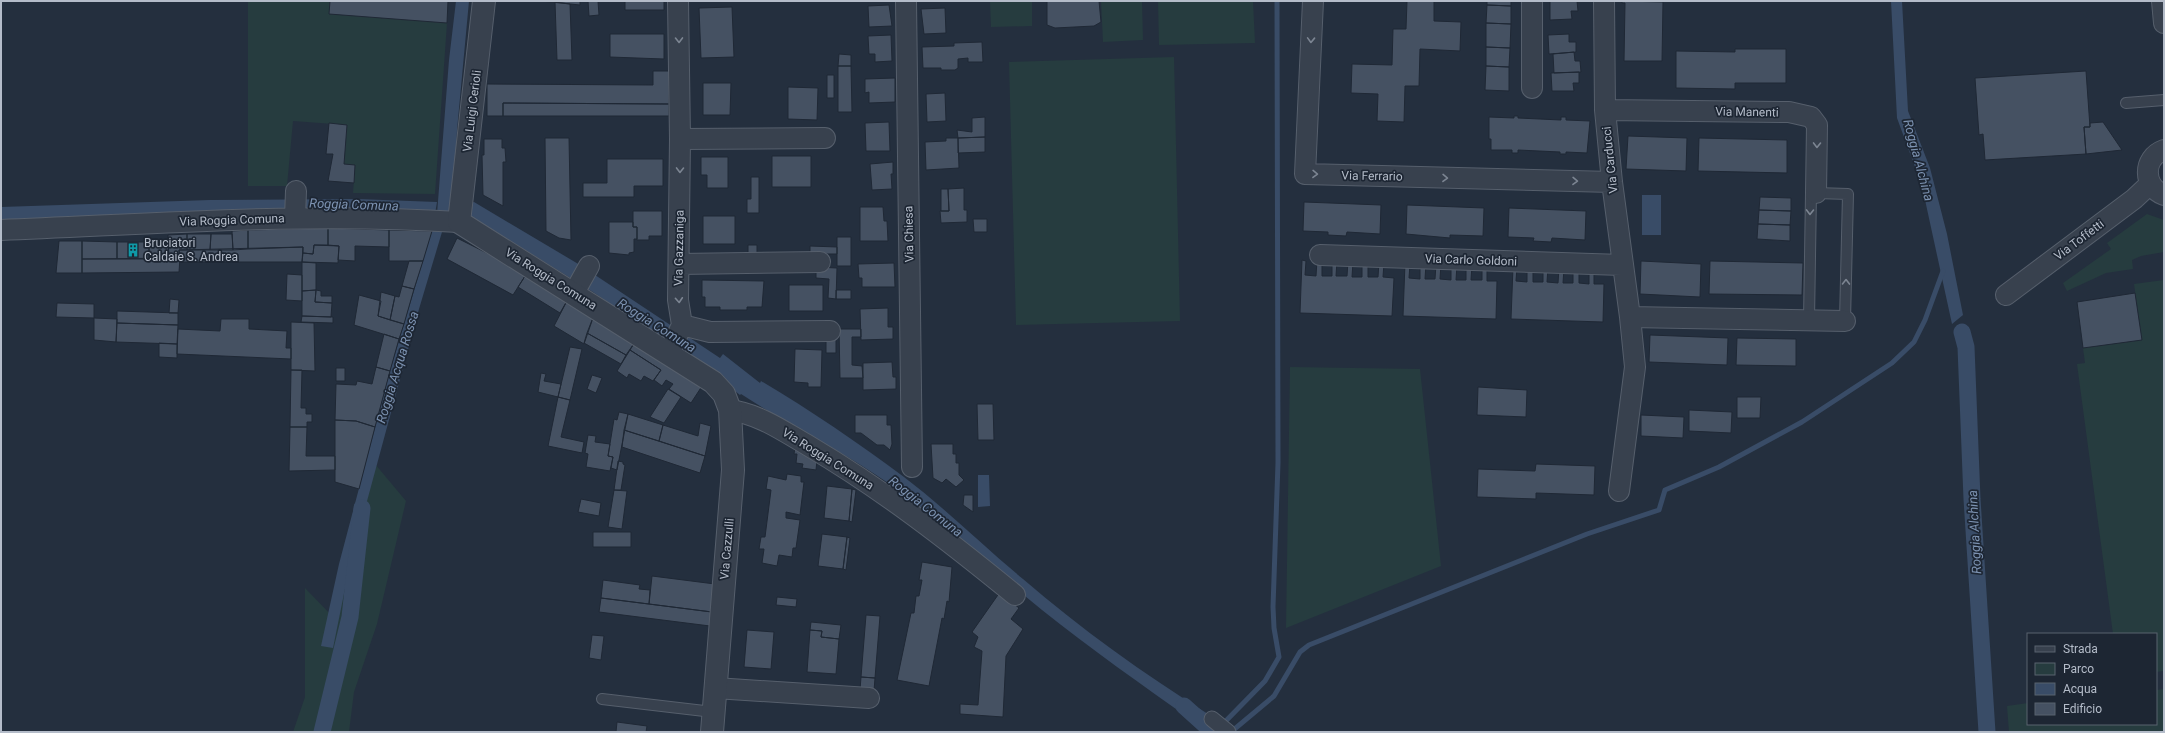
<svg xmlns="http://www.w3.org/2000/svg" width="2165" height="733" viewBox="0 0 2165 733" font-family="Roboto,sans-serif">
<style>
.green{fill:#263c3f}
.water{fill:#394c67}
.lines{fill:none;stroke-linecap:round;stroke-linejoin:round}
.stream{stroke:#394c67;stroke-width:5}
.canal{stroke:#394c67;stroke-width:17}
.building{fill:#455162;stroke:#1f2835}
.service-casing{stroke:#565f6c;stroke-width:12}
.pedestrian-casing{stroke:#565f6c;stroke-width:17}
.minor-casing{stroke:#565f6c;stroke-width:22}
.tertiary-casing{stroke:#565f6c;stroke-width:24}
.service{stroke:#38414e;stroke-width:10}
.pedestrian{stroke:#38414e;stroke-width:15}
.minor{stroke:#38414e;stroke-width:20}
.tertiary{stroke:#38414e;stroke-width:22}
.oneway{stroke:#7c8592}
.labels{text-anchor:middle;stroke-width:3.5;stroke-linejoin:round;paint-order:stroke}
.street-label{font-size:12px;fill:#b4bcc9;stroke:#1d2633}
.poi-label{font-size:12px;fill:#b4bcc9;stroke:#1d2633;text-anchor:start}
.water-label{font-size:13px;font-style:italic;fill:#7c92b1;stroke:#1d2633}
</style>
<rect width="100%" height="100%" fill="#242f3e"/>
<path class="green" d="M248,1H330L329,14L447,23L435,194L353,193L355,166L344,164L347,125L293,121L287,186H248Z
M990,1H1032V26L991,27Z
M1101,1H1142L1143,40L1103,42Z
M1158,1H1253L1255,43L1159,45Z
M1174,57L1180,321L1016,325L1009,62Z
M2147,214L2164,220V252L2141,256L2132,260L2133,269L2106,273L2067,291L2063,283L2111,249L2107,243Z
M2164,280V671L2156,672V634H2113L2077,364L2085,363L2083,348L2142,340L2134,284Z
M1290,367L1420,369L1441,566L1286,628Z
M375,464L406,501L377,624L354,692L349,732H293L305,697V588L335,619Z
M2164,689V732H2009L2007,706L2028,703V724H2156V690Z"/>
<path class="water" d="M456,1H469L457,130L453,211L442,232L419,309L350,564L333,648L321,646L339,564L390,371L437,214L449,60Z
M1891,1H1902L1908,111L1930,168L1947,234L1963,315L1952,324L1922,186L1897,118Z
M1642,195H1661V235H1642Z
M357,199L437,202L435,214L1,225V207L210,200Z
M474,202L580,265L720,358L723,354L760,383L761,381C810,410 858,443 904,477C945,508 983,546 1023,579C1081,629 1144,674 1208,714L1198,722L1193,721C1142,685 1091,649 1042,610C991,569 944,524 891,485C843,451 790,426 741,394L740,395L716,376L593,292L467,214L470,203Z
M978,475H989L990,506L978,507Z"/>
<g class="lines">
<path class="stream" d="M1215,732L1265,681L1279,657L1274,628L1273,607L1278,463L1277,1
M1231,732L1274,696L1300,652L1309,645L1587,534L1659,510L1665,490L1719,467L1802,422L1892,363L1914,342L1925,320L1943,271"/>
<path class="canal" d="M1962,332L1966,347L1972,499L1987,732
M1184,706L1213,732
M322,732L350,617L362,508"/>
</g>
<path class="building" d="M330,1H448L447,23L329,14Z
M541,1H580V5Z
M588,1H598L599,15L589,16Z
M625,1H664V10H625Z
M1047,1H1099L1101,22L1094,26L1055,28L1047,25Z
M1407,1H1434V21L1461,22L1460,51L1420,49L1419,86H1405L1404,122L1377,121L1378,94L1351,93L1352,64L1392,65L1393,29H1406Z
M1487,1H1511V6L1487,5Z
M1550,1H1577L1578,11H1571L1572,19L1550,20Z
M1622,1L1663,2L1662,61H1624L1625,3H1622Z
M555,2L570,4L572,60H557Z
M889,5L892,26L869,27L868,6Z
M1487,5L1511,6V24L1486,23Z
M732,7L734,57L701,58L699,8Z
M945,8L946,33L924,34L921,9Z
M1486,23L1511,24L1510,48L1486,47Z
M610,34H664V59L610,57Z
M1569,34V42H1576V52L1549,54L1548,35Z
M891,35L892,61L875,62V54H869L868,36Z
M982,42L983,62H968V58L958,59V68L955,70H941V68H923L922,47L954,46V43Z
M1486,47L1510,48L1509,67L1486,66Z
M1735,49H1786V83H1735V89L1676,88V51L1735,52Z
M1574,52L1575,61H1580L1581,72L1554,73L1553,54Z
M839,54L851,55V66H838Z
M838,66H851L852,112H838Z
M1486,66L1509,67V91L1485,90Z
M653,71H669V104L503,103V116H487V84L653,85Z
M2086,71L2090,127H2084L2086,154L1985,160L1983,134L1979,135L1975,78Z
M1579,72V83H1573L1574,91H1552L1551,73Z
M827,75H834V98H827Z
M895,78V102L869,103V92L865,93V79Z
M703,83H731L730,115H703Z
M788,87L818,88L817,120L788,119Z
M945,93L946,121L927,122L926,94Z
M503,103L669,104V116H503Z
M1514,116H1518V118L1561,120V117H1566V120L1590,121L1587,153L1566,152V154H1560V152L1518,150V153H1512V150H1491V139H1489V117L1514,118Z
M985,117V137L958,138L957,130L972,132V118Z
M889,122L890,151H866L865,123Z
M2103,122L2122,150L2086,154L2084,127H2090V123Z
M329,123L347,125L344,164L355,165L354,183L328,181L333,154H326Z
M1628,136L1687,138L1686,171L1626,169Z
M985,137V152L958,153V138Z
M545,138H569L571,240L559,238L546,231Z
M946,138H958L959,168L926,170L925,142L946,141Z
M1699,138L1787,140V173L1698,171Z
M484,139H502V148H505L506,162H503V206L483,195L482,155H484Z
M772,156H811V187H772Z
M701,157H728V188H707V175H701Z
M607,159H663V186H634V197H583V183H607Z
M893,162V174H891L892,189L872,190L870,164Z
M751,177H759V213H747V199H751Z
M964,188V210H967V222L941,223L940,211H949L948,189Z
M941,189H948L949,211H941Z
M1760,197L1791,198V211L1759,210Z
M1304,202L1381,205L1380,234L1347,232L1346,236L1328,235V232L1303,231Z
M1407,205L1484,208L1483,236L1450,235V238L1406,234Z
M860,207H883L884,221H887L888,241H860Z
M1509,208L1586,211L1585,240L1552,238L1551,242L1533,241L1534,238L1508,237Z
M1759,210L1791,211L1790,225L1758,224Z
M633,211H662V236H649V240H637V227H633Z
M703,216H735V244H703Z
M973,219H987V232H974Z
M609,222H633V227H637V239H634V252L629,253V255L609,253Z
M1758,224L1790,225V241L1757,239Z
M328,228L389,230V247L355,246V261L338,260L339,246L328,245Z
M328,228V245H314L313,254L303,253V247L248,249V230Z
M248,230V249L233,250L232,231Z
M389,230L432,231L423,261H389Z
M187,234H211L210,250H187Z
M187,234V250H179L180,258L169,259L168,235Z
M211,234H232L233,250H210Z
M837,237H851V266H837Z
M457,238L527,273L513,295L447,259Z
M59,241H82V273H56Z
M82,241L117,242V259H82Z
M117,242H149V259H117Z
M149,242H168L169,259H149Z
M314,245L339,246L338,263L302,262L303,253L313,254Z
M748,245H757V255H748Z
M810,246L837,247V254H810Z
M303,247L302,262H179V250Z
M180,258L179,272L82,273V259Z
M1302,260L1306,261L1305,275L1316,276L1317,260L1322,261V276H1332V261H1337L1336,276H1347L1348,261L1353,262L1352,277H1362V262H1368V277H1378L1379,262L1384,263L1383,277L1394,278L1392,316L1300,313Z
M409,261H423L414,289L402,286Z
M1641,261L1701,264L1700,297L1640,294Z
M1710,261L1803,263L1802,295L1709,294Z
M302,262L316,263V290L302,291Z
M894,263L895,287H862V278H859L858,264Z
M1405,263L1410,264L1409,278L1420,279V264H1426L1425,279H1435L1436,264H1441L1440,279L1451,280V265H1457L1456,280H1466V265H1472L1471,280H1482V266H1487V281H1497L1496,319L1403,316Z
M816,267L837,268L836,299L828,298L829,279L816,278Z
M1513,267H1517L1516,281L1527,282V267H1533V282H1543V267H1548L1547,282L1558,283L1559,268H1564L1563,283H1573V268L1579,269V283L1589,284V269H1594V284H1604L1603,322L1511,319Z
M527,273L568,299L560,313L518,287Z
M287,274L302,275V301L286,300Z
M702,280L764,281L762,307H747V310H720V307H705V297H702Z
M789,285H823V311H789Z
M402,286L414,289L404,324L390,320L395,296L399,297Z
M316,290L321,291V296H332V303L315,302Z
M316,290L315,302L332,303L331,317L302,316V291Z
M836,290H851V299H836Z
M381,292L395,296L390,320L378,316Z
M2135,293L2142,340L2083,348L2077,302Z
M359,295L381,301L378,316L404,324L399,339L354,325Z
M170,299L179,300L178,313H169Z
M568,299L594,315L584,344L554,326Z
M57,303L94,304V318L56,317Z
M888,308V327H893V339L861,340L860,309Z
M117,311L178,313V325L117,323Z
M594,315L637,339L626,355L587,333Z
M302,316L333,317V323L301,322Z
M94,318L117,319L116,342L94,340Z
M221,319H249V329L287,331L286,348H291V359L177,354L178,329L220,331Z
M291,322L314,323L315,371L291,370Z
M117,323L178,325L177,344L116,342Z
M839,329H861V337H852V365L862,366L863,378H840Z
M587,333L626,355L621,364L584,343Z
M384,334L399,339L390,371L376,367Z
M1650,335L1728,338L1727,365L1649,362Z
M826,338H836V353H826Z
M1737,338L1796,339V366L1736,365Z
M637,339L704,383L691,403L669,389L673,384L666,380L662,386L654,380L661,370L630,350Z
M159,343L177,344V358L159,357Z
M570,347L582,349L570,400L558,397Z
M795,349L822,350L821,387H808V383L794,382Z
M630,350L661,370L653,381L644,376L641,381L629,374L627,378L617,371Z
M892,362L893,377H896V389L863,390V363Z
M376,367L390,371L375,427L356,421L335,420L336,384L356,385L357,381L372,384Z
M336,368H345V381H336Z
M291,370H302L301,408H306V414H312V422H307V427H290Z
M541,373L546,374L544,381L561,384L558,397L538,392Z
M592,375L602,378L596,393L587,389Z
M1478,387L1527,390L1526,417L1477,415Z
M668,389L681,397L664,423L650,417Z
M558,397L570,400L561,437L584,442L582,453L548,446Z
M1737,397H1761L1760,418H1737Z
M977,404H993L994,440H978Z
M1689,410L1732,412L1731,433L1689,431Z
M619,412L628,414L617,470L611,468L613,457L608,456L614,419L617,420Z
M628,414L663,425L659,441L624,430Z
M855,415H887V425H891L892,444L890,450L884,445H877L861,433H855Z
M1641,415L1684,417L1683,438L1641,436Z
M335,420L356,421L375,427L359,489L335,482Z
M700,423L711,426L705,456L659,441L663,425L698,436Z
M290,427H307L306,456H335V470L289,471Z
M624,430L705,456L700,473L622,447Z
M588,435L596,436L595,442L610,444L608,456L613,457L610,471L586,467L588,454L585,453Z
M931,444H953V454H956V463H959V475L964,480L956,487L946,479L942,483L933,478Z
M795,447L817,460L816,470L802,468L803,464L796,463L797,454H794Z
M618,461L623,462V464L625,465L621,490H614Z
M1536,464L1595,466L1594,495L1536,493V499L1477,497L1478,469L1535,471Z
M787,474L801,476V482H804L800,515L786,512V518L800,520L796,548H793L792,557L779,555L777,566L762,563L764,549H759L761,537H765L771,490L766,489L768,476L786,480Z
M827,486L852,489L849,521L824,518Z
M852,489L856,490L852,522L849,521Z
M614,490L627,491L622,529L608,527Z
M964,495H973V512L963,505Z
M581,499L601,503L599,516L578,512Z
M593,532H631V547H593Z
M822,534L847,537L843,569L818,566Z
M847,537L850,538L846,570L843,569Z
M922,562L952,567L949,602L947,601L944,619L942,618L929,686L897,680L911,613H914L916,596H919L922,580H919Z
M652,576L715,584L712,612L649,604Z
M603,580L640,585L639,589L650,590L649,604L601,598Z
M1000,592L1019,608L1011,619L1023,629L1006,656L1003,717L960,714V704L978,705L982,651L974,647L978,637L972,632Z
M777,597L797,599L796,607L776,605Z
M601,598L712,612L710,626L599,612Z
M866,615L880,616L875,678L861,677Z
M811,622L841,625L839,639L821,637L822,631L810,630Z
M747,630L774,632L771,669L744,667Z
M810,630L822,631L821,637L839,639L836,674L807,672Z
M592,635L604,636L601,660L589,658Z
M861,677L875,678L874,691L860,690Z
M617,722L647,726L646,732H616Z"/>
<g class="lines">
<g class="service-casing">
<path id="service" d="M2126,103L2164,100
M1809,320L1811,193H1816L1848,194L1845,321
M602,699L713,712"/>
</g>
<g class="pedestrian-casing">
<path id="pedestrian" d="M1212,719L1228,732"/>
</g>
<g class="minor-casing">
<path id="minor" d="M906,1L912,467
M1313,1L1305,174L1612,182
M1604,1L1605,110L1612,182L1630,317L1845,321
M2162,1L2164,23
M1532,88V1
M1605,110L1789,112L1811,117L1817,125L1816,193
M680,139L825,138
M2164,150C2142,158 2143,187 2164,195
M295,218L296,191
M1,230C154,224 306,212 459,222
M1320,255L1622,265
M679,264L820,262
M574,293L589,266
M2006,295L2134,199L2150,184
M682,325L710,332L830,331
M669,353L682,325L678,300L680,139L678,1
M730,410C759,414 783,431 809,446C882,489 949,541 1015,595
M1619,491L1635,367L1630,317
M715,688L869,698"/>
</g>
<g class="tertiary-casing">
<path id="tertiary" d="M484,1L459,222L713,382L724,394L730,410L733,470L712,732"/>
</g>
<use href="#service" class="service"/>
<use href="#pedestrian" class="pedestrian"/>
<use href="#minor" class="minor"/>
<use href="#tertiary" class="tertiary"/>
</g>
<defs><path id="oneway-chevron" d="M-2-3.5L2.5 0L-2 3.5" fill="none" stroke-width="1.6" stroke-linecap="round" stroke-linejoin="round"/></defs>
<g class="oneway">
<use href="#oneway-chevron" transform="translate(679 40) rotate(89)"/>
<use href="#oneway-chevron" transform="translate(1311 40) rotate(92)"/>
<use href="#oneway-chevron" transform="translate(1817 145) rotate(91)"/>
<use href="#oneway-chevron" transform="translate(680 170) rotate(91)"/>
<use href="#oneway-chevron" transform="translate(1315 174) rotate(1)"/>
<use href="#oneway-chevron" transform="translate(1445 178) rotate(1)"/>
<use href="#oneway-chevron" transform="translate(1575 181) rotate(1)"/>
<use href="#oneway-chevron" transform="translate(1810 212) rotate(91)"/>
<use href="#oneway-chevron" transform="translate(1846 282) rotate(-89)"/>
<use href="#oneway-chevron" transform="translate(679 300) rotate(86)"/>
</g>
<defs>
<g id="building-bare" transform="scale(1.08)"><path d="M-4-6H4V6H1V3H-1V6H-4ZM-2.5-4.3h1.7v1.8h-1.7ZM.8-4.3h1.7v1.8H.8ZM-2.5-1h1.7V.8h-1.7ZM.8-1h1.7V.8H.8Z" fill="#0f9aa8" stroke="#1d2633" stroke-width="2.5" paint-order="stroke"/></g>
</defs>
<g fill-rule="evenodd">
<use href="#building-bare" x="133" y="250"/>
</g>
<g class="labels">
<g class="street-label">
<text transform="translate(472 111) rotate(-83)" y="4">Via Luigi Cerioli</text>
<text transform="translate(1747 112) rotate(1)" y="4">Via Manenti</text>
<text transform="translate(1610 160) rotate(-96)" y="4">Via Carducci</text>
<text transform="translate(1372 176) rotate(1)" y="4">Via Ferrario</text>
<text transform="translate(232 220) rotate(-2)" y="4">Via Roggia Comuna</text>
<text transform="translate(909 234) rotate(-91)" y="4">Via Chiesa</text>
<text transform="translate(2079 240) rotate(-37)" y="4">Via Toffetti</text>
<text transform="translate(679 248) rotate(-89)" y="4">Via Gazzaniga</text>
<text transform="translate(1471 260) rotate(2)" y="4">Via Carlo Goldoni</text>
<text transform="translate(551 279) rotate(32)" y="4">Via Roggia Comuna</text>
<text transform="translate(828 459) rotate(32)" y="4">Via Roggia Comuna</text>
<text transform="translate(727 549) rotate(-85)" y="4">Via Cazzulli</text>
</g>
<g class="poi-label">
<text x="144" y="247">Bruciatori<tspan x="144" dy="14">Caldaie S. Andrea</tspan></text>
</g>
<g class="water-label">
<text transform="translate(1919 160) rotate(75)" y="5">Roggia Alchina</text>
<text transform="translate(354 204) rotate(2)" y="5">Roggia Comuna</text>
<text transform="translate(657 325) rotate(32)" y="5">Roggia Comuna</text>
<text transform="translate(397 367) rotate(-73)" y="5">Roggia Acqua Rossa</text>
<text transform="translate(926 506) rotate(38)" y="5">Roggia Comuna</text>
<text transform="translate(1974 532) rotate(-93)" y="5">Roggia Alchina</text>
</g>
</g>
<rect width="2165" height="733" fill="none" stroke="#b4bcc9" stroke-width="4"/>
<rect x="2027" y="633" width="130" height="92" fill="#1d2633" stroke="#59626f"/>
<rect x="2035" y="646" width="20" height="6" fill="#38414e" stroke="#59626f"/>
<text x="2063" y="653" font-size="12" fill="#b4bcc9">Strada</text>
<rect x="2035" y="663" width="20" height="12" fill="#263c3f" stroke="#59626f"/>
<text x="2063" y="673" font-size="12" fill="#b4bcc9">Parco</text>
<rect x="2035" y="683" width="20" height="12" fill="#394c67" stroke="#59626f"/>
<text x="2063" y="693" font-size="12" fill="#b4bcc9">Acqua</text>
<rect x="2035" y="703" width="20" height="12" fill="#455162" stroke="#59626f"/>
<text x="2063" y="713" font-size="12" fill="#b4bcc9">Edificio</text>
</svg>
